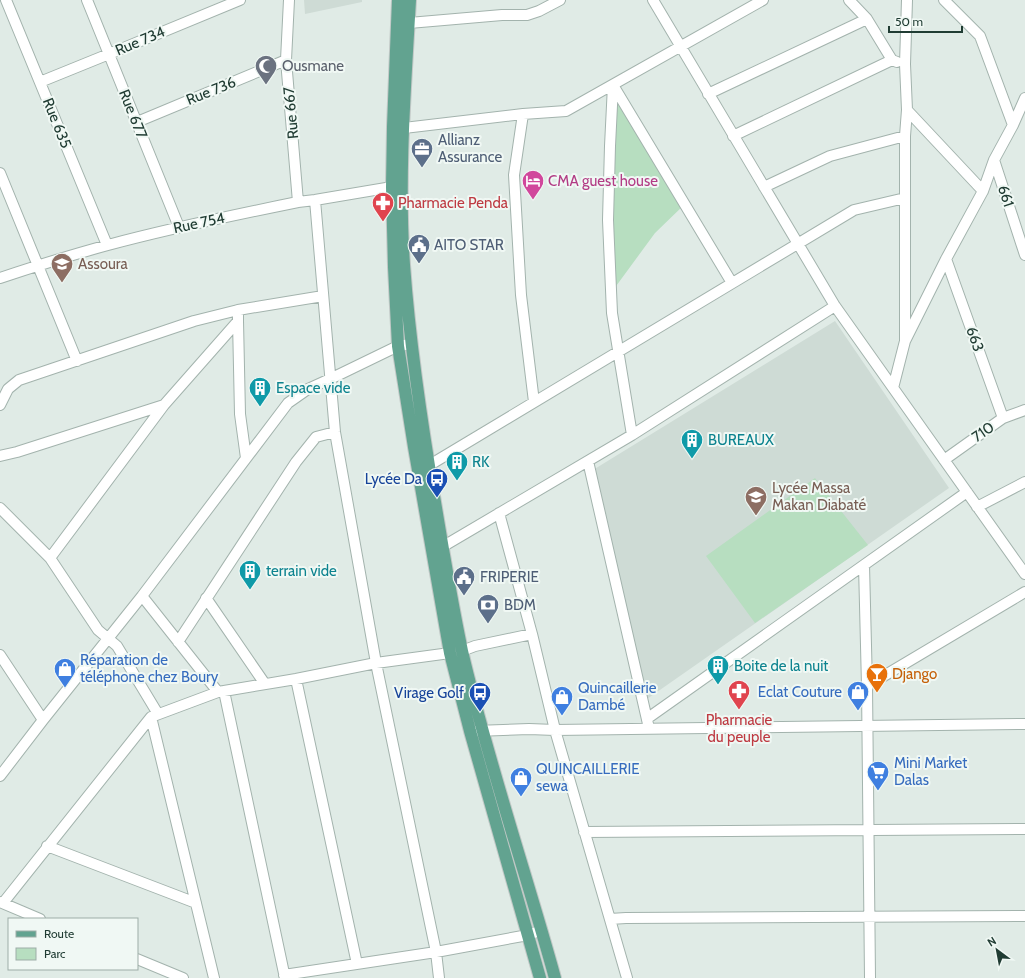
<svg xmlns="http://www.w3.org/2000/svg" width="1025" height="978" viewBox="0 0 1025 978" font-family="Cabin,sans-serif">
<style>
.built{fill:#cedbd5}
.green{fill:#b7dec0}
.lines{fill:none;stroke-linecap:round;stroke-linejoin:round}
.minor-casing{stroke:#a3b3ad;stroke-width:12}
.major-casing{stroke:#c1c8c6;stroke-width:14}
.minor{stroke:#fff;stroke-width:10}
.major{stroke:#62a390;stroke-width:12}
.labels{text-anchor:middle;stroke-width:4;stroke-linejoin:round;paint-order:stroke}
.street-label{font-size:15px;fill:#203c33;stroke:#f0f8f4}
.worship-label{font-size:15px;fill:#5b616d;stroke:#f0f8f4;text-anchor:start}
.service-label{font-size:15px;fill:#4e5e75;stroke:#f0f8f4;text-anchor:start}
.hotel-label{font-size:15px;fill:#b23c85;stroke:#f0f8f4;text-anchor:start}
.health-label{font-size:15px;fill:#be3a42;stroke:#f0f8f4;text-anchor:start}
.education-label{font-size:15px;fill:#785e54;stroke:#f0f8f4;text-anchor:start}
.culture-label{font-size:15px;fill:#0d838f;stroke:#f0f8f4;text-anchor:start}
.transit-label{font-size:15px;fill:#164399;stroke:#f0f8f4;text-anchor:end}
.shop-label{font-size:15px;fill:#366cbe;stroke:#f0f8f4;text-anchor:start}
.food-label{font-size:15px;fill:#c56008;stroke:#f0f8f4;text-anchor:start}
</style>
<rect width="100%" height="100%" fill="#e0ebe6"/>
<path class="built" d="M304,0H362V2L305,14Z
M835,321L949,488L647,699L593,470Z"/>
<path class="green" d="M613,85L685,204L655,233L611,293Z
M815,478L868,545L755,623L706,556Z"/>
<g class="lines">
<g class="minor-casing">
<path id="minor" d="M6,0L107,245
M87,0L179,227
M289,0L286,60L298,202
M653,0L835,306L1025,574
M849,0L867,19L892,60L897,62
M944,0L980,36L1013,125
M409,23L502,15H527L539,11L560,0
M40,82L109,54L240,0
M613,85L610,146L608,220L612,313L632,435
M613,85L732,283
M708,94L867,19
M907,110L983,191
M523,114L514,175L521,295L534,402
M137,122L286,60
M404,128L523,114L566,111L763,0
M733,136L892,60
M994,160L1025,255
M0,173L77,361
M764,187L830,156L905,136
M315,200L335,432L376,663L436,952L439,978
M946,259L1003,418
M0,278C36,266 71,255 108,245C171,228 234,215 298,202L315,200L392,187H398
M238,321L240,414L246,458
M905,341V136L907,110L905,64L907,0
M893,388L905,341L946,259L983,191L994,160L1013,125L1025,98
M0,405L8,389L19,380L194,321L238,310
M0,456L17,452L164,405L238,321V310L323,296
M944,460L1003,418L1025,410
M588,461L648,724
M428,466L854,210L905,198
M977,507L1025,482
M0,508L50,558L98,630L117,646L158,714
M499,513L532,634L555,730L627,978
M437,549L442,547L632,435L835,306
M50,558L164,405
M864,565L867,686L870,978
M142,596L218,692
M206,598L265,684
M178,642L296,462L316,437L335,432
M462,651L475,646L532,634
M0,655L43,720
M296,679L357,964
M867,686L1025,592
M224,691L285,978
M151,717L214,978
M648,718L967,492
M475,731L529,729L555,730L1025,724
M0,776L43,720L142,596L288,403L308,389L330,379L398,346L411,344
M584,832L1025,829
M47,846L196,903
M0,902L40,919
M3,903L151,717L218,692L296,679L376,663L450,653
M610,919L626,918L1025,916
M137,959L183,978
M284,975L436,952L528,935L542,930"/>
</g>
<g class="major-casing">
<path id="major" d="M398,0L393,127L392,187L394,267L398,346L414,447L450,653L470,731L540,978
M410,0C405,88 398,177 404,265C410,347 422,427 436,508C444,556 452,603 462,651C474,703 489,754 504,805C521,863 539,920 555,978"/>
</g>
<use href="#minor" class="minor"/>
<use href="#major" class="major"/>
</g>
<defs>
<g id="mosque-pin" transform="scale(1.15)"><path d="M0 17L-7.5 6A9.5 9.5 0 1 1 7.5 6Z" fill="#6b7280" stroke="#f0f8f4"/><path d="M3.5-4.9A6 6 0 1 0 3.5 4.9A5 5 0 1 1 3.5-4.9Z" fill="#fff"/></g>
<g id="office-pin" transform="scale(1.15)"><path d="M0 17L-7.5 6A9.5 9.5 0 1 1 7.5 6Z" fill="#5c6f8a" stroke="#f0f8f4"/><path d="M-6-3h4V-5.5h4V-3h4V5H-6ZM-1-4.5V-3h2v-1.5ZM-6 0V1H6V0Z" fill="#fff"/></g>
<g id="hotel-pin" transform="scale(1.15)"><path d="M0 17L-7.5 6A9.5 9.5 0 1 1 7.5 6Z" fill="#d1479c" stroke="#f0f8f4"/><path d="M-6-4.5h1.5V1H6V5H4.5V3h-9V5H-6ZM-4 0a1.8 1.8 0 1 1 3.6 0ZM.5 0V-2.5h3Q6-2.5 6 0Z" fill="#fff"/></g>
<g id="pharmacy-pin" transform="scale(1.15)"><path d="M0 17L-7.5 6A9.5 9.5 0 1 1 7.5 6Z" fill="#e0444e" stroke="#f0f8f4"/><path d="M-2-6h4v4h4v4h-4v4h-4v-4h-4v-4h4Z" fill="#fff"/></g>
<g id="civic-pin" transform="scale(1.15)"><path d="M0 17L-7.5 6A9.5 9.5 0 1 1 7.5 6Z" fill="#5c6f8a" stroke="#f0f8f4"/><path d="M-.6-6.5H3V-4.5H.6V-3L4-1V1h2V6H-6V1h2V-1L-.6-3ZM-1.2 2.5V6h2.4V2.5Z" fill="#fff"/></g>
<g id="school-pin" transform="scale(1.15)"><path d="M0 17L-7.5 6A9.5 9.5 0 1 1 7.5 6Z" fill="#8d6e63" stroke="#f0f8f4"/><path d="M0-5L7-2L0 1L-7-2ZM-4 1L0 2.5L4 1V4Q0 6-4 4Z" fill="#fff"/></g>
<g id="building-pin" transform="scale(1.15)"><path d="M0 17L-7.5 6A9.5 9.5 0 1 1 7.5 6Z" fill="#0f9aa8" stroke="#f0f8f4"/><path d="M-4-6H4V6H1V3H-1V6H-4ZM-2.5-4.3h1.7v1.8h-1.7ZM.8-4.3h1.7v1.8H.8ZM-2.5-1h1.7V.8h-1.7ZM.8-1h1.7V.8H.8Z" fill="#fff"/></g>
<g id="bus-pin" transform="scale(1.15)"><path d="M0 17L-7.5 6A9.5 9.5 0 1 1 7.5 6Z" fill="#1a4fb4" stroke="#f0f8f4"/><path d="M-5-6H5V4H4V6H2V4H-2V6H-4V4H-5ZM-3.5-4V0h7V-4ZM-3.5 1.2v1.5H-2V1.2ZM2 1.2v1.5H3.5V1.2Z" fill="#fff"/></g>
<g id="bank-pin" transform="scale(1.15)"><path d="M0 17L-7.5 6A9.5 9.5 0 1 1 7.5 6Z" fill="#5c6f8a" stroke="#f0f8f4"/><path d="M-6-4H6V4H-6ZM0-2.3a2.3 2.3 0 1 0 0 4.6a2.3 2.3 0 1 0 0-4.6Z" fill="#fff"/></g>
<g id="shop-pin" transform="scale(1.15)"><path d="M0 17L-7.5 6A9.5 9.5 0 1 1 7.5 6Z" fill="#3f7fe0" stroke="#f0f8f4"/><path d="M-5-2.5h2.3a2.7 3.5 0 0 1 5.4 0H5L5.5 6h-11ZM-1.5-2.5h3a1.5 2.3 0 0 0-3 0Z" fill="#fff"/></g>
<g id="bar-pin" transform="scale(1.15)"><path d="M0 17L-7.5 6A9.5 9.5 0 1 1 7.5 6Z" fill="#e8710a" stroke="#f0f8f4"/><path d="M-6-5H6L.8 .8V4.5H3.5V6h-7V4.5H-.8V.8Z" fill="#fff"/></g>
<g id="supermarket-pin" transform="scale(1.15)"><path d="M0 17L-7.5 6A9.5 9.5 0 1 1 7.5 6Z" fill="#3f7fe0" stroke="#f0f8f4"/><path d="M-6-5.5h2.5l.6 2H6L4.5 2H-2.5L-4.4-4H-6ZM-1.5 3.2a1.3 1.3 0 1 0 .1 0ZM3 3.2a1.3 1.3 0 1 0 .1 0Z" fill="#fff"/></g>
</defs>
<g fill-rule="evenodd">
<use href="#mosque-pin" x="266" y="66"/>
<use href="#office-pin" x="422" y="149"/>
<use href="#hotel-pin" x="533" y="181"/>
<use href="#pharmacy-pin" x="383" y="203"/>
<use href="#civic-pin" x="419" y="245"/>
<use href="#school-pin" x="62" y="264"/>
<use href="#building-pin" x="260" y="388"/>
<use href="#building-pin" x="692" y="440"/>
<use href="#building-pin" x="457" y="462"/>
<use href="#bus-pin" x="437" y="479"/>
<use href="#school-pin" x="756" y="497"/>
<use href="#building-pin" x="250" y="571"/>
<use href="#civic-pin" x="464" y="577"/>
<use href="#bank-pin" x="488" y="605"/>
<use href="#building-pin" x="718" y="666"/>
<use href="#shop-pin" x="65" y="669"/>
<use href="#bar-pin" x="877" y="674"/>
<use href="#pharmacy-pin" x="739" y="691"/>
<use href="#shop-pin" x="858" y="692"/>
<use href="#bus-pin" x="480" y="693"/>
<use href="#shop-pin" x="562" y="697"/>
<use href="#supermarket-pin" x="878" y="772"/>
<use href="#shop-pin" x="521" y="778"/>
</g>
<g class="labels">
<g class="street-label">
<text transform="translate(140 41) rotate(-23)" y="5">Rue 734</text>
<text transform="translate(211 91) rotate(-22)" y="5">Rue 736</text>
<text transform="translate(291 113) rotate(-95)" y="5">Rue 667</text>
<text transform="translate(133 114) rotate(68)" y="5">Rue 677</text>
<text transform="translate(57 123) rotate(68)" y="5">Rue 635</text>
<text transform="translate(1006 196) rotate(72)" y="5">661</text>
<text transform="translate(199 223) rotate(-12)" y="5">Rue 754</text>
<text transform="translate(975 339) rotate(70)" y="5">663</text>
<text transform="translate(983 432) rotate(-35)" y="5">710</text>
</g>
<g class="worship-label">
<text x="282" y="71">Ousmane</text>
</g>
<g class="service-label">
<text x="438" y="145">Allianz<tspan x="438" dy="17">Assurance</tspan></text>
<text x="434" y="250">AITO STAR</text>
<text x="480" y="582">FRIPERIE</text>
<text x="504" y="610">BDM</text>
</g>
<g class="hotel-label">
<text x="548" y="186">CMA guest house</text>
</g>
<g class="health-label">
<text x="398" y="208">Pharmacie Penda</text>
<text x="739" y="725" text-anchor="middle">Pharmacie<tspan x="739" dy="17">du peuple</tspan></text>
</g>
<g class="education-label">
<text x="78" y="269">Assoura</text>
<text x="772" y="493">Lycée Massa<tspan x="772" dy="17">Makan Diabaté</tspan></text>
</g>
<g class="culture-label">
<text x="276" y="393">Espace vide</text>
<text x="708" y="445">BUREAUX</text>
<text x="472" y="467">RK</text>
<text x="266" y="576">terrain vide</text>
<text x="734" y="671">Boite de la nuit</text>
</g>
<g class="transit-label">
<text x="422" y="484">Lycée Da</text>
<text x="464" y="698">Virage Golf</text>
</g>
<g class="shop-label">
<text x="80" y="665">Réparation de<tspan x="80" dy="17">téléphone chez Boury</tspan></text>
<text x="578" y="693">Quincaillerie<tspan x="578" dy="17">Dambé</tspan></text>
<text x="842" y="697" text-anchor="end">Eclat Couture</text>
<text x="894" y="768">Mini Market<tspan x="894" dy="17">Dalas</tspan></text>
<text x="536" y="774">QUINCAILLERIE<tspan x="536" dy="17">sewa</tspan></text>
</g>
<g class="food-label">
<text x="892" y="679">Django</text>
</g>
</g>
<rect x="8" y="918" width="130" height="52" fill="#f0f8f4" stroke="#9dada7"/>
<rect x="16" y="931" width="20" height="6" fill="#62a390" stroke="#9dada7"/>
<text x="44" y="938" font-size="12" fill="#203c33">Route</text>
<rect x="16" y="948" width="20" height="12" fill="#b7dec0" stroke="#9dada7"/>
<text x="44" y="958" font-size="12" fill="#203c33">Parc</text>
<g transform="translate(997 950) rotate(328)" stroke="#f0f8f4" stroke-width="3" paint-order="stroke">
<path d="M0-3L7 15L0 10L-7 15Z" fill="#203c33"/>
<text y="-6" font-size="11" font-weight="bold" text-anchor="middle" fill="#203c33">N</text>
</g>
<path d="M889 26v6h73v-6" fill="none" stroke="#203c33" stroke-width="2"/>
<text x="895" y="26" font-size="12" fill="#203c33" stroke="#f0f8f4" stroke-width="3" paint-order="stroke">50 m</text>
</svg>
